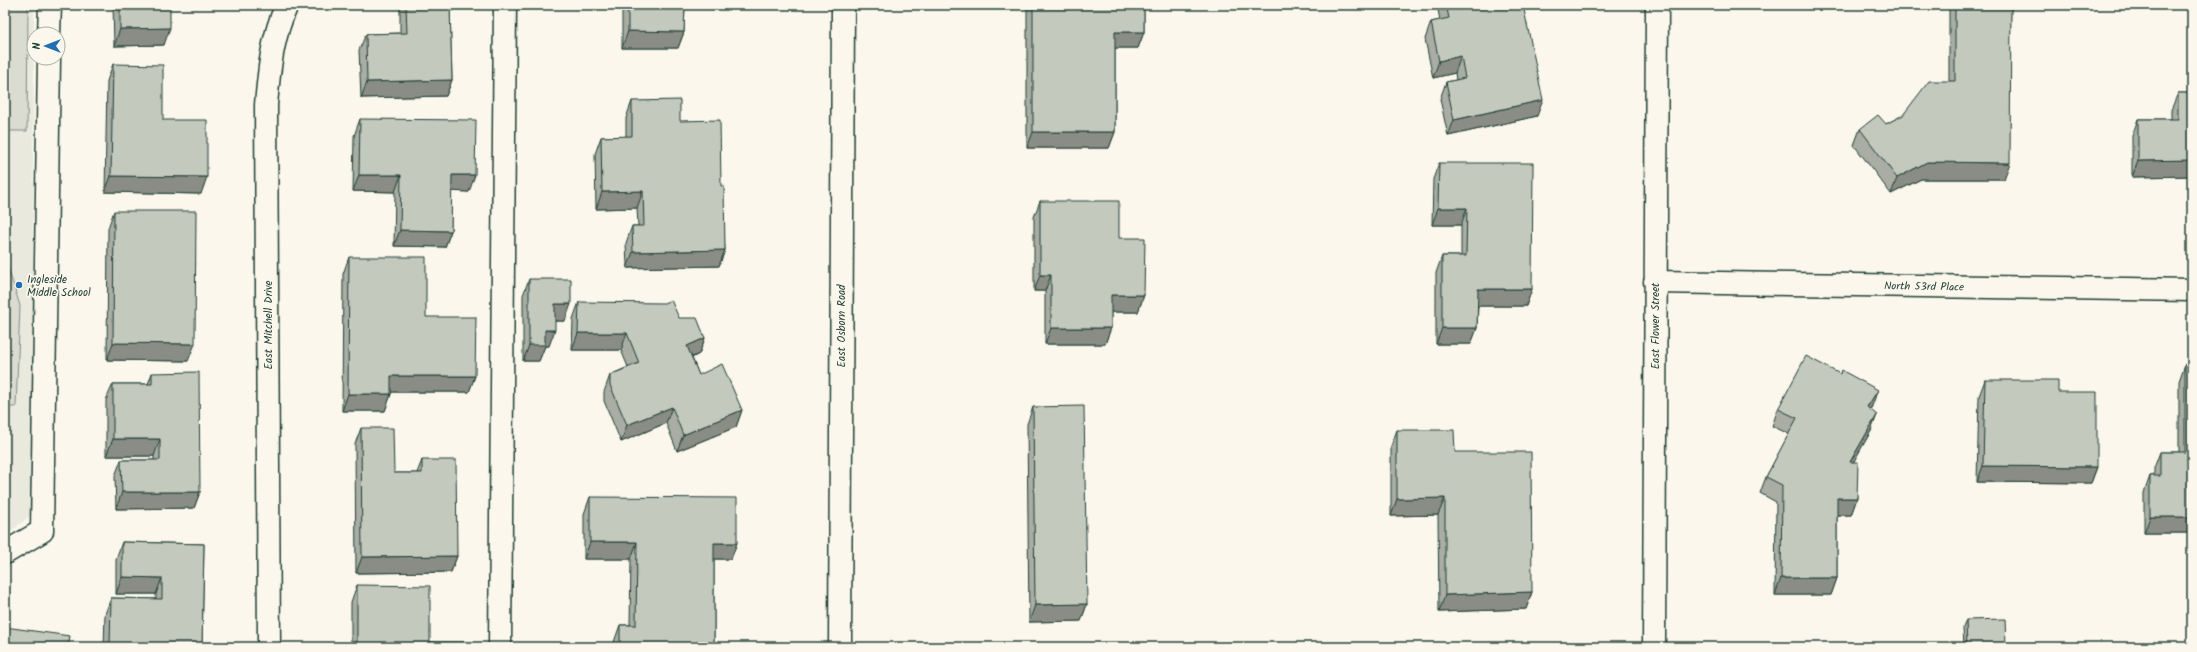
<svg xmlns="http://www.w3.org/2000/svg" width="2197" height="652" viewBox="0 0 2197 652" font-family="Kalam,sans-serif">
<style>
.built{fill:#eae9de}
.green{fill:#dbdcd1;stroke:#7d8c82}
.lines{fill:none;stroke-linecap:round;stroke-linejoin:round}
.minor-casing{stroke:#1f3d34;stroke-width:25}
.minor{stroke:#fbf7ec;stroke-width:22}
.wall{fill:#a9ada3;stroke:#1f3d34}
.shaded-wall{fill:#898d85;stroke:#1f3d34}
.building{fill:#c4c9be;stroke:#1f3d34}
.poi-dot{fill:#1f6fb2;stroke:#fbf7ec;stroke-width:1.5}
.labels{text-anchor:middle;stroke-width:3.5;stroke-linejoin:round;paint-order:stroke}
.poi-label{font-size:11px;fill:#1f3d34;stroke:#fbf7ec;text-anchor:start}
.street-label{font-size:11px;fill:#1f3d34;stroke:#fbf7ec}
</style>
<rect width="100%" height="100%" fill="#fbf7ec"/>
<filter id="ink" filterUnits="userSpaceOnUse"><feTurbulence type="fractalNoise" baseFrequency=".025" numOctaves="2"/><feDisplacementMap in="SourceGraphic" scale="8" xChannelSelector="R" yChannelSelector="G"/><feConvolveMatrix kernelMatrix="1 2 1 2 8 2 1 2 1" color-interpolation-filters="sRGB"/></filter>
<g filter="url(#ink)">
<path class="built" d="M5,5H34L32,514L5,536Z"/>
<path class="green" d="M5,5H28L27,131H5Z
M5,258L20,306L16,407H5Z"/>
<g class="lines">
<g class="minor-casing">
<path id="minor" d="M49,34L50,5
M1655,282L2192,290
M5,553L42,531L49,58
M269,647L266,105C269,71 272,36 287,5
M500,647L505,5
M840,647L843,5
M1654,647L1657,5"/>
</g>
<use href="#minor" class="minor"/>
</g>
<path class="wall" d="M113,5H170L164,45L114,46Z
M400,5H457L455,10H450L452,80L446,96L361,98L359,50L366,34L400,33Z
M622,5H685L684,32L678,48H622Z
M1027,5H1144V32L1138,48H1115V132L1109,148H1027Z
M1437,5H1523L1537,116L1448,136L1440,99L1446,82L1456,80L1455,73L1433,78L1425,39L1431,22L1440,20Z
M1949,5H2011L2004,179H1921L1891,194L1854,145L1860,129L1886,124L1903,115L1949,81Z
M113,64L163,120L201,194L105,192L107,81Z
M2178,93H2192V176L2132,177V136L2138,119H2171V110Z
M632,101L680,121L721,186L725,250L719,266L627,268L626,243L632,226H638L637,208L596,209L595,154L601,137H626V118Z
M360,119L469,192L451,191V231L445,247L394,246L395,192L353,191L354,136Z
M1439,163L1532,289L1526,306H1478L1477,328L1471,344H1436V273L1442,256H1461V225H1432L1433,179Z
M1040,201L1119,238L1144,295L1138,312H1111V328L1105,344H1045V291H1034V217Z
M114,211L188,361L107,360L108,228Z
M349,257L426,317L475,376L469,392H391V394L385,411H342L343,274Z
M529,279L565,321H555L549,346H545L539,361H523V295Z
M579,302L679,318L705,338L699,354L692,358L699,375L742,410L736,427L677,451L666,423L621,442L604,401V392L610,375L628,367L621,350H572L573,319Z
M2185,364L2192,533H2144V493L2150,476H2154V468L2160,452H2179V381Z
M152,373L200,492L194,508L116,509L115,476L121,460H154V456H106V400L113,384H148Z
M1985,380L2097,467L2091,483L1977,482L1979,396Z
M1872,406L1870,410L1871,431L1853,462L1857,498L1851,515H1837V578L1831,595H1775L1776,502L1760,493L1766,477L1789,434L1772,426L1778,409Z
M1033,407L1087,604L1081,621L1029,622L1027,424Z
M361,428L394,473H417L422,460L457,556L451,572L356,573L355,444Z
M1397,430L1455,452L1532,592L1526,609L1439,612L1438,515L1391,516V446Z
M590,497L731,559H714V647H614V642L620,625H630L631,559H584V514Z
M122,542L204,544L202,647H104L105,614L111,598L156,599V594H116V559Z
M357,585L430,642L474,647H351V602Z
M1966,620L2006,647H1964L1963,628Z"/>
<path class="shaded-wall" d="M446,5H457L455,10L444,11Z
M170,28L164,45L114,46L120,29Z
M628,31L684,32L678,48H622Z
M1115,32H1144L1138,48H1109Z
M1461,56L1455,73L1433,78L1439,61Z
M452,80L446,96L361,98L367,82Z
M1543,100L1537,116L1448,136L1454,120Z
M1033,132H1115L1109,148H1027Z
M2192,160V176L2132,177L2138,161Z
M1927,162L2010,163L2004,179H1921L1891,194L1897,178Z
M359,175H401L395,192L353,191Z
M452,175H475L469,192L446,191Z
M111,176L207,177L201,194L105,192Z
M643,191L637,208L596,209L602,192Z
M1438,208H1467L1461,225H1432Z
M400,230L451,231L445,247L394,246Z
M725,250L719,266L627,268L633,252Z
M1040,275H1051L1045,291H1034Z
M1478,289H1532L1526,306H1472Z
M1111,295H1144L1138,312H1105Z
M555,304H571L565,321H549Z
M1051,328H1111L1105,344H1045Z
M1442,328H1477L1471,344H1436Z
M545,330H555L549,346H545L539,361H523L529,345Z
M578,333H627L621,350H572Z
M705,338L699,354L681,362L687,346Z
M113,343L195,344L188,361L107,360Z
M391,376H475L469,392H385Z
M1878,390L1872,406L1861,424L1867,407Z
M348,394H391L385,411H342Z
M672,407L666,423L621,442L627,425Z
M742,410L736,427L677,451L683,435Z
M1877,415L1871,431L1844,479L1850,462Z
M113,439H160L154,456H106Z
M1983,466L2097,467L2091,483L1977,482Z
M122,492H200L194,508L116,509Z
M1445,498L1438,515L1391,516L1397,499Z
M1837,498H1857L1851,515H1831Z
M2150,517H2192V533H2144Z
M590,542H637L631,559H584Z
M714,543H737L731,559H708Z
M457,556L451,572L356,573L362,557Z
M122,577L162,578L156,594H116Z
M1781,578H1837L1831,595H1775Z
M1532,592L1526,609L1439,612L1445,595Z
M1087,604L1081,621L1029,622L1035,605Z"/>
<path class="building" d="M120,5H170V28L120,29Z
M406,5H450L452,80L367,82L366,34L407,33Z
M628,5H685L684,32L628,31Z
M1033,5H1144V32H1115V132H1033Z
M1446,5H1523L1543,100L1454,120L1446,82L1465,78L1461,56L1439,61L1431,22L1449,18Z
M1955,5H2011L2010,163L1927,162L1897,178L1860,129L1878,115L1886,124L1903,115L1929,81H1955Z
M113,64L163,65V120H207V177L111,176Z
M2178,93H2192V160L2138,161V119H2178Z
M680,100V121L720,120L721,186H724L725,250L633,252L632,226H644L643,191L602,192L601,137L632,136V101Z
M360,119L476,120L475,175H452L451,231L400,230L401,175H359Z
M1439,163H1533L1532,289H1478L1477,328H1442V256H1466L1467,208H1438Z
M1040,201H1119V238H1145L1144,295H1111V328H1051V275H1040Z
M114,211H196L195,344L113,343Z
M349,257H426V317H476L475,376H391V394H348Z
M529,279H571V304H555V330H545V345H529Z
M671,300L679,318H697L705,338L687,346L699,375L722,364L742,410L683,435L672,407L627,425L610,385V375L639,363L627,333H578L579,302L664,303Z
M1806,356L1840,374L1841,370L1878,390L1867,407L1877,415L1850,462H1858L1857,498H1837V578H1781L1782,485L1766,477L1797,418L1778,409Z
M2185,364H2192V517H2150V476H2160V452H2185Z
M199,372L200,492H122L121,460H160V439H113V384H152V373Z
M1985,380H2058V392H2097V467L1983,466Z
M1084,406L1087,604L1035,605L1033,407Z
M361,428H393L394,473H422V460H456L457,556L362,557Z
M1397,430H1454L1455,452H1531L1532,592L1445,595V498L1397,499Z
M590,497L737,498V543H714V647H620V625H636L637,542H590Z
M122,542L204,544L202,647H110L111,598L162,599V578L122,577Z
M357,585L430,586V642H474V647H357Z
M2005,619L2006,647H1967L1966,620Z
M5,627L70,636L68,647H5Z"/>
</g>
<circle class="poi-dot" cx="19" cy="285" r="4"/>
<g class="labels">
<g class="poi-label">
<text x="27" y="283">Ingleside<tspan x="27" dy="13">Middle School</tspan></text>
</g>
<g class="street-label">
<text transform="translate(1924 286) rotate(1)" y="4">North 53rd Place</text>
<text transform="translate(268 325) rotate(-90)" y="4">East Mitchell Drive</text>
<text transform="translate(841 326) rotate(-90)" y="4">East Osborn Road</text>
<text transform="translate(1655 326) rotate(-90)" y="4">East Flower Street</text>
</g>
</g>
<rect width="2197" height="652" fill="none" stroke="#fbf7ec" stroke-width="20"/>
<rect x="10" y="10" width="2177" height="632" fill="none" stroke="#1f3d34" stroke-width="1.5" filter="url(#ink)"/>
<g transform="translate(46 46) rotate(270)"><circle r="19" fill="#fbf7ec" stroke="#a3ada2"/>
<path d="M0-3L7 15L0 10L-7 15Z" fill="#1f6fb2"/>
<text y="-6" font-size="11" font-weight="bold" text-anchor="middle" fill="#1f3d34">N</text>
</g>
</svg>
